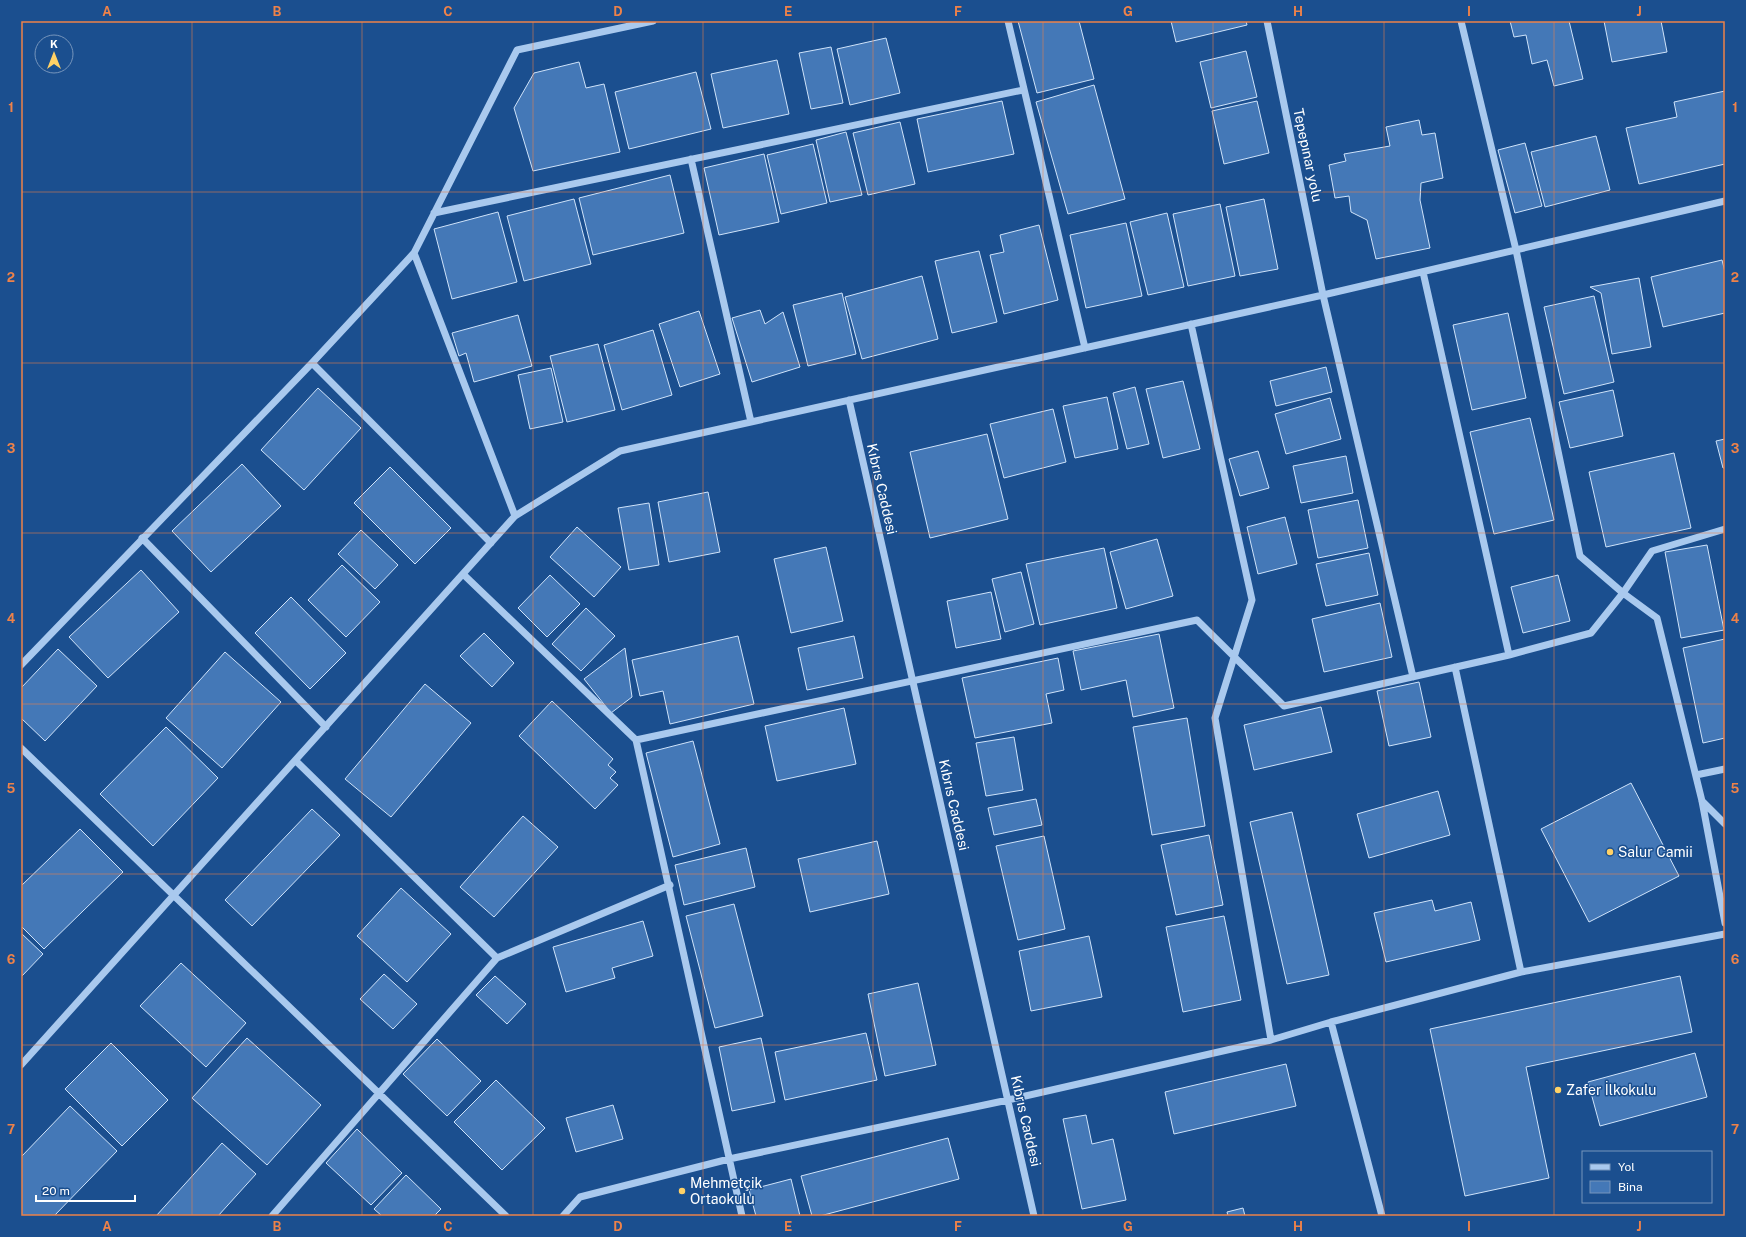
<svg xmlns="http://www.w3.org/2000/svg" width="1746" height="1237" viewBox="0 0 1746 1237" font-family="'Public Sans',sans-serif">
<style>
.building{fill:#4478b7;stroke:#cfe3fa}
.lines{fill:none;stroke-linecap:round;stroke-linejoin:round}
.minor{stroke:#a9c9ee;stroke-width:7}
.grid{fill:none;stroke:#ee8249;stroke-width:1;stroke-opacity:0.55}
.poi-dot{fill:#ffd166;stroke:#1b4f8f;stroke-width:1.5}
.labels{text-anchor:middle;stroke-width:3;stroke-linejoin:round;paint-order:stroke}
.street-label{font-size:14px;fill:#fff;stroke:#1b4f8f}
.poi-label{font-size:14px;fill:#fff;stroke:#1b4f8f;text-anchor:start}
.neatline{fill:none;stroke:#ee8249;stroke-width:1.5}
.grid-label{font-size:13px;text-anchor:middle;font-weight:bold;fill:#ee8249}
</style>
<rect width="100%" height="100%" fill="#1b4f8f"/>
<path class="building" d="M1018,21H1079L1094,79L1037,93Z
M1171,21H1246L1247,25L1176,42Z
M1510,21H1569L1583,79L1554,86L1547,60L1532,64L1526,35L1514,37Z
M1604,21H1661L1667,52L1612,62Z
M886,38L900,93L850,105L837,49Z
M831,47L843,103L811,109L799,53Z
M1246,51L1257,97L1211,108L1200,62Z
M777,60L789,114L723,128L711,74Z
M579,62L586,88L604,84L620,152L533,171L514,108L534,73Z
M696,72L711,129L629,149L615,92Z
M1094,85L1125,199L1068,214L1036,102Z
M1725,91V164L1639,184L1626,128L1677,117L1674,102Z
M1002,101L1014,154L928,172L917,119Z
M1257,101L1269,153L1224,164L1212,111Z
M1419,120L1422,135L1435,133L1443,178L1421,183L1420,200L1430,248L1376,259L1367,220L1351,212L1349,196L1335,198L1329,165L1346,161L1344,154L1390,146L1386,127Z
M900,122L915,184L868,195L853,133Z
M846,132L862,195L830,202L816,140Z
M1596,136L1610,190L1545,207L1531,152Z
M1525,143L1542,206L1515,213L1498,150Z
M813,144L827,203L781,214L767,155Z
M764,154L779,222L719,235L704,168Z
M670,175L684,233L593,255L579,198Z
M574,199L591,264L524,281L507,216Z
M1264,199L1278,269L1240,276L1226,207Z
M1220,204L1235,276L1188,286L1173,214Z
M498,212L517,282L452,299L434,229Z
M1167,213L1184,287L1148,295L1130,222Z
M1126,223L1142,296L1086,308L1070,235Z
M1039,225L1058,300L1004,314L990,255L1004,252L1000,235Z
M979,251L997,322L952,333L935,261Z
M1722,260L1725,272V313L1663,327L1651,277Z
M922,276L938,339L862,359L845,297Z
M1639,278L1651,347L1612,354L1601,293L1590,287Z
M842,293L856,354L808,366L793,305Z
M1594,296L1614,382L1564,394L1544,307Z
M760,310L765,324L783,312L800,367L752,382L732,318Z
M699,311L720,374L680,387L659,324Z
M1508,313L1526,398L1472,410L1453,325Z
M518,315L532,366L474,382L466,353L459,356L452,333Z
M653,330L672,395L622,410L604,345Z
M598,344L615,410L567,422L550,356Z
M1326,367L1332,392L1276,406L1270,381Z
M551,368L563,422L530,429L518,375Z
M1183,381L1200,449L1163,458L1146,389Z
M1135,387L1149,444L1127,449L1113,393Z
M318,388L361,428L304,490L261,450Z
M1613,390L1623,436L1570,448L1559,402Z
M1107,397L1118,449L1075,458L1063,406Z
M1330,398L1341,439L1286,454L1275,414Z
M1053,409L1066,462L1004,478L990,424Z
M1530,418L1554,520L1494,534L1470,432Z
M987,434L1008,519L930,538L910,452Z
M1725,439V468H1723L1716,441Z
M1258,451L1269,488L1240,496L1229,459Z
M1674,453L1691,528L1606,547L1589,472Z
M1346,456L1353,493L1301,503L1293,466Z
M242,464L281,506L211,572L172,531Z
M390,467L451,528L415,564L354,503Z
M708,492L720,552L669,562L658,502Z
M1358,500L1368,548L1318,558L1308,510Z
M649,503L659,565L629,570L618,508Z
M1285,517L1297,564L1258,574L1247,527Z
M577,527L621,567L594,597L550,557Z
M361,530L398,565L375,589L338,554Z
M1157,539L1173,596L1126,609L1110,552Z
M1707,545L1724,630L1681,638L1665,552Z
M826,547L843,621L791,633L774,559Z
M1104,548L1117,608L1040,625L1026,564Z
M1369,553L1378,595L1326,606L1316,564Z
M342,565L380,602L346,637L308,600Z
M141,570L179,612L108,678L69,637Z
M1021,572L1034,624L1005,632L992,579Z
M550,575L580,604L547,637L518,608Z
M1558,575L1570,621L1523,633L1511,587Z
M991,592L1001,639L956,648L947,601Z
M291,597L346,653L310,689L255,633Z
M1380,603L1392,657L1324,672L1312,619Z
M586,608L615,636L581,671L552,644Z
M484,633L514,663L492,687L460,656Z
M1159,634L1174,708L1133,717L1126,680L1081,690L1073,651Z
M738,636L754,704L670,724L663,691L640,696L632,660Z
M854,636L863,678L807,690L798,648Z
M1725,639V738L1703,743L1683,648Z
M625,648L632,697L611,713L584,679Z
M58,649L97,686L45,741L21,718V688Z
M225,652L281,702L222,768L166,718Z
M1058,658L1064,690L1046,694L1052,723L975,738L962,678Z
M1419,682L1431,737L1389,746L1377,691Z
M425,684L471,723L391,817L345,779Z
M552,701L613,759L608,765L616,772L610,778L618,785L595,809L519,736Z
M1321,707L1332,752L1254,770L1244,725Z
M844,708L856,764L777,781L765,726Z
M1187,718L1205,826L1152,835L1133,727Z
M166,727L218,778L153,846L100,794Z
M1014,737L1023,790L986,796L976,743Z
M693,741L720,844L673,857L646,753Z
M1631,783L1679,876L1589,922L1541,829Z
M1438,791L1450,835L1369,858L1357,814Z
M1036,799L1042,825L994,835L988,808Z
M312,809L340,835L252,926L225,900Z
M1292,812L1329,975L1287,984L1250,822Z
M523,816L558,847L494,917L460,887Z
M80,829L123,872L44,949L21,926V886Z
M1209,835L1223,905L1176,915L1161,845Z
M1044,836L1065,929L1018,940L996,846Z
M877,841L889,894L810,912L798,859Z
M746,848L755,887L684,905L675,865Z
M401,888L451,934L407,982L357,936Z
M1432,900L1435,911L1471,902L1480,940L1386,962L1374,913Z
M734,904L763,1016L715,1028L686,916Z
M1224,916L1241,1000L1183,1012L1166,927Z
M643,921L653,956L612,968L615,978L566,992L553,947Z
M21,933L43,954L21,977Z
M1089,936L1102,997L1031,1011L1019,951Z
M181,963L246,1023L206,1067L140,1006Z
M384,974L417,1004L393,1029L360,999Z
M495,976L526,1004L507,1024L476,995Z
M1680,976L1692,1032L1526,1067L1549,1178L1465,1196L1430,1029Z
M918,983L936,1065L885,1076L868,994Z
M866,1033L877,1080L785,1100L775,1052Z
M247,1038L321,1105L267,1165L192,1098Z
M761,1038L775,1102L732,1111L719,1047Z
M437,1039L481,1081L447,1116L403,1074Z
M111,1043L168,1100L122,1146L65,1089Z
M1695,1053L1707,1097L1600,1126L1588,1082Z
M1286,1064L1296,1106L1174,1134L1165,1092Z
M496,1080L545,1128L502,1170L454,1122Z
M613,1105L623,1139L576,1152L566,1118Z
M70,1106L117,1151L54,1216H21V1157Z
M1086,1115L1092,1144L1113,1139L1126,1200L1082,1209L1063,1119Z
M357,1129L402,1173L371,1205L326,1163Z
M948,1138L959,1179L820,1216H812L801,1176Z
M222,1143L256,1174L218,1216H156Z
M406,1175L441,1209L434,1216H382L374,1209Z
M791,1179L800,1216H756L749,1190Z
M1243,1208L1245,1216H1228L1227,1212Z"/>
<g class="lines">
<path class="minor" d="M1008,21L1085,348
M1267,21L1323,295L1413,677
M1461,21L1516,250L1580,556L1623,593L1657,618L1702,801L1725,923
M691,159L751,422
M434,213L1023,90
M1423,272L1509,655
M1191,324L1252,600L1215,718L1271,1040
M312,363L491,543
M849,400L1034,1216
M515,516L414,253L517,50L653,21
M142,538L326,727
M463,574L636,740L1197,620L1284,706L1509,655L1591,633L1623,593L1652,551L1725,529
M21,665L312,363L414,253
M1455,667L1521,972
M636,740L742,1216
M21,748C182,905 345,1059 506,1216
M296,761L497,958
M1696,775L1725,769
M1702,801L1725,824
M1331,1022L1382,1216
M21,1065L515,516L620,451L1323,295L1725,201
M272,1216L497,958L670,885
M563,1216L580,1197L729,1159L1008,1100L1271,1040L1331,1022L1521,972L1725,934"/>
</g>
<path class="grid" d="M192,21V1216M362,21V1216M533,21V1216M703,21V1216M873,21V1216M1043,21V1216M1213,21V1216M1384,21V1216M1554,21V1216M21,192H1725M21,363H1725M21,533H1725M21,704H1725M21,874H1725M21,1045H1725"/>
<g class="poi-dot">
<circle cx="1610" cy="852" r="4"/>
<circle cx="1558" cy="1090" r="4"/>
<circle cx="682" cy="1191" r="4"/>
</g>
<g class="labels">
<g class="street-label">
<text transform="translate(1308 155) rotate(78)" y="5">Tepepınar yolu</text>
<text transform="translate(882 489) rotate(77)" y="5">Kıbrıs Caddesi</text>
<text transform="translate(954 805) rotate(77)" y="5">Kıbrıs Caddesi</text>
<text transform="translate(1026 1121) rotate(77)" y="5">Kıbrıs Caddesi</text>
</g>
<g class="poi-label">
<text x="1618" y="857">Salur Camii</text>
<text x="1566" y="1095">Zafer İlkokulu</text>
<text x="690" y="1188">Mehmetçik<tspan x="690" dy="16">Ortaokulu</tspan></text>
</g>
</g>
<rect width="1746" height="1237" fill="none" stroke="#1b4f8f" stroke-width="44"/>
<rect x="1582" y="1151" width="130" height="52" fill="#1b4f8f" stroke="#7695bc"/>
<rect x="1590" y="1164" width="20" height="6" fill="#a9c9ee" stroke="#7695bc"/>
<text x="1618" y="1171" font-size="12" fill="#ffffff">Yol</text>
<rect x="1590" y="1181" width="20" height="12" fill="#4478b7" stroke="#7695bc"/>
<text x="1618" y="1191" font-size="12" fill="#ffffff">Bina</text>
<g transform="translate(54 54)"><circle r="19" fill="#1b4f8f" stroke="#7695bc"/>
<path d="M0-3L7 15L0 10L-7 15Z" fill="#ffd166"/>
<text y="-6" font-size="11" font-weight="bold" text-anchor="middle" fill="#ffffff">K</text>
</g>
<path d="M36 1195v6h99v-6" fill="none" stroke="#ffffff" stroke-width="2"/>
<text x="42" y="1195" font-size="12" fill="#ffffff" stroke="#1b4f8f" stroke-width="3" paint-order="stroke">20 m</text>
<rect x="22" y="22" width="1702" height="1193" class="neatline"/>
<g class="grid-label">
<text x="107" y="16">A</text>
<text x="277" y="16">B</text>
<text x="448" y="16">C</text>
<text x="618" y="16">D</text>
<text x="788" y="16">E</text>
<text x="958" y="16">F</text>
<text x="1128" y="16">G</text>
<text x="1298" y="16">H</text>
<text x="1469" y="16">I</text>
<text x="1639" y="16">J</text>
<text x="11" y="112">1</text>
<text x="1735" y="112">1</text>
<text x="11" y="282">2</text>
<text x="1735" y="282">2</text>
<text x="11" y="453">3</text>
<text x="1735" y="453">3</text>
<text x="11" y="623">4</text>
<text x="1735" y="623">4</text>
<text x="11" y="793">5</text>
<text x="1735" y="793">5</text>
<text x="11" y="964">6</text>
<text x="1735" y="964">6</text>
<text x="11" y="1134">7</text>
<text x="1735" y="1134">7</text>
<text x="107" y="1231">A</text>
<text x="277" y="1231">B</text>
<text x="448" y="1231">C</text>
<text x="618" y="1231">D</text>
<text x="788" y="1231">E</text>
<text x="958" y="1231">F</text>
<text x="1128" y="1231">G</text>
<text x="1298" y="1231">H</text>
<text x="1469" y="1231">I</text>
<text x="1639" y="1231">J</text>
</g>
</svg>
